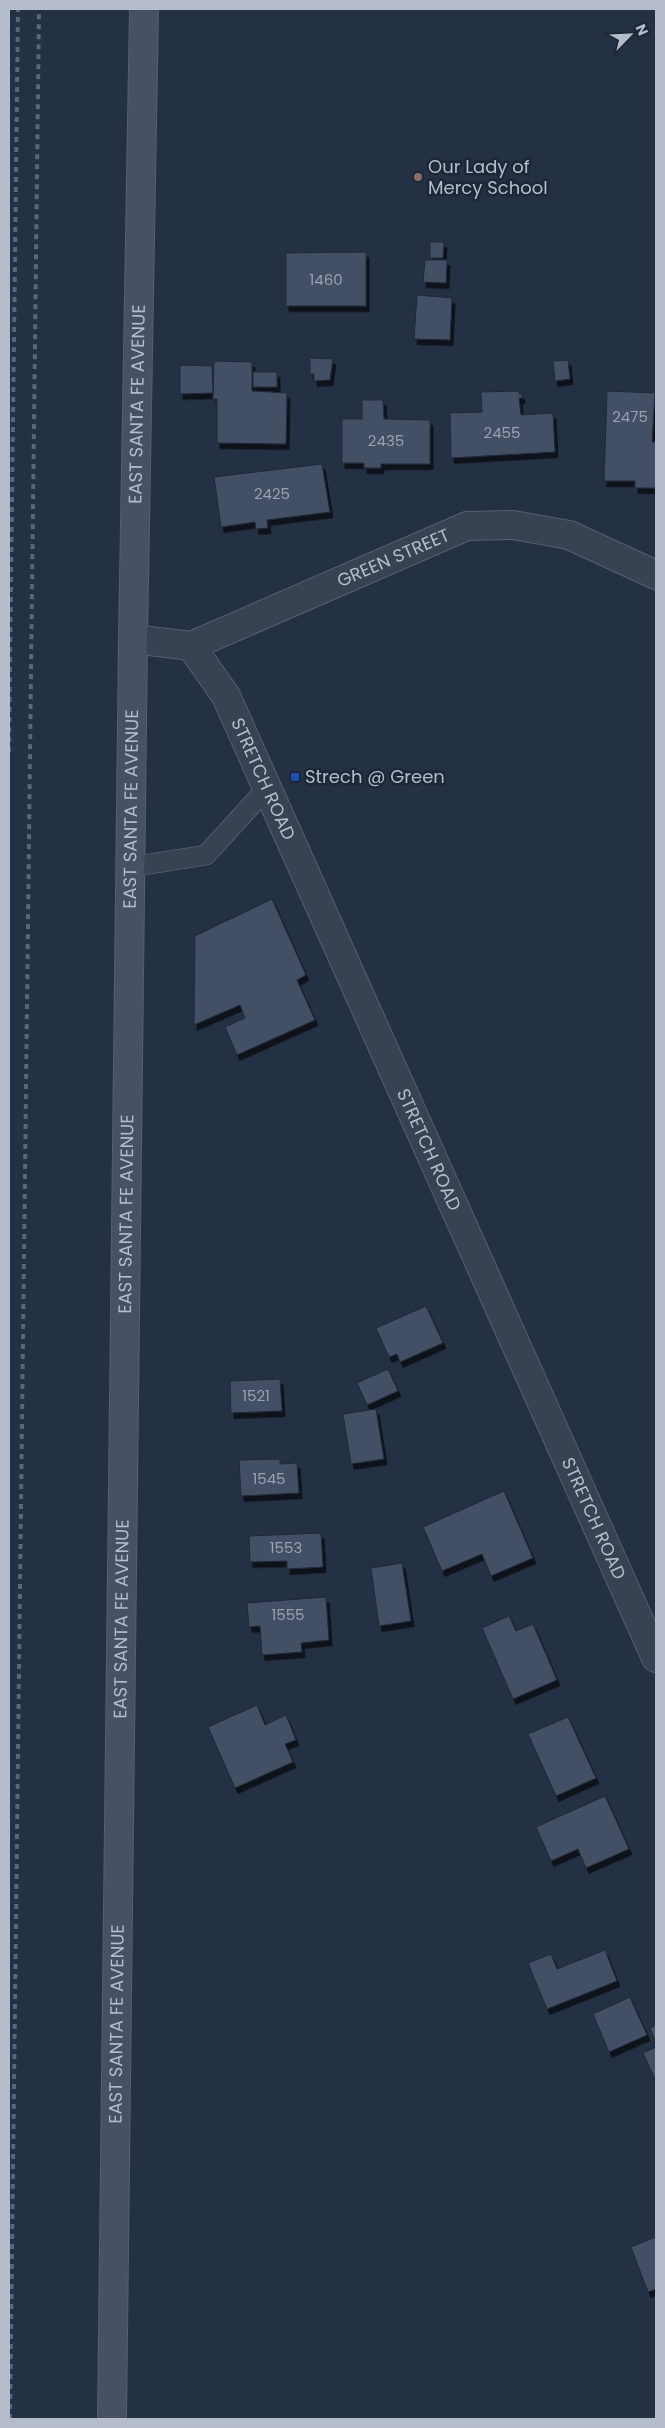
<svg xmlns="http://www.w3.org/2000/svg" width="665" height="2428" viewBox="0 0 665 2428" font-family="Poppins,sans-serif">
<style>
.building{fill:#435065;stroke:#1f2939;filter:url(#shadow)}
.lines{fill:none;stroke-linecap:round;stroke-linejoin:round}
.lane-casing{stroke:#56606f;stroke-width:21}
.street-casing{stroke:#56606f;stroke-width:30}
.secondary-casing{stroke:#56606f;stroke-width:30}
.lane{stroke:#384252;stroke-width:19}
.street{stroke:#384252;stroke-width:28}
.secondary{stroke:#465165;stroke-width:28}
.rail{stroke:#5a6679;stroke-width:4;stroke-dasharray:5 5;stroke-linecap:butt}
.education-dot{fill:#8d6e63;stroke:#1d2737;stroke-width:2}
.transit-dot{fill:#1a4fb4;stroke:#1d2737;stroke-width:2}
.labels{text-anchor:middle;stroke-width:5;stroke-linejoin:round;paint-order:stroke}
.number-label{font-size:15px;fill:#98a2b2}
.poi-label{font-size:18px;fill:#b5bdcc;stroke:#1d2737;text-anchor:start}
.street-label{font-size:18px;fill:#b5bdcc;stroke:#1d2737}
</style>
<defs>
<filter id="shadow"><feDropShadow dx="3" dy="5.5" stdDeviation="0" flood-color="#0009"/></filter>
</defs>
<rect width="100%" height="100%" fill="#243043"/>
<path class="building" d="M430,242H444L443,258H430Z
M366,252V306H286V253Z
M425,260H447L446,283L423,282Z
M417,295L452,298L450,340L414,339Z
M310,358L333,359L330,380L314,381V374H310Z
M568,360L570,379L555,381L553,361Z
M214,361L252,362V391L287,393L286,444L217,443V399H213Z
M180,365L212,366L213,393L180,394Z
M253,372H277V387H253Z
M519,391V394H522V398H519L521,415L553,413L555,452L451,458L450,413L482,412L481,392Z
M607,391L655,393L652,442H656V488H635V481H604Z
M362,400H383L384,419L430,420V464H381V468H364V463H342V419H362Z
M322,464L330,512L267,520L268,528L256,529L255,522L221,527L214,477Z
M272,899L306,975L297,980L315,1020L237,1055L225,1027L245,1018L240,1005L194,1025L195,936Z
M426,1306L443,1343L400,1362L397,1354L389,1357L376,1328Z
M388,1369L398,1391L367,1405L357,1383Z
M280,1379L282,1411L231,1413L230,1381Z
M376,1409L384,1459L351,1464L343,1414Z
M280,1459V1464L297,1463L299,1493L241,1496L239,1460Z
M504,1491L533,1558L491,1576L482,1554L442,1571L423,1527Z
M321,1533L323,1567L287,1569V1561L250,1562L249,1536Z
M402,1563L411,1621L379,1626L371,1568Z
M326,1597L329,1640L301,1643L302,1652L262,1655L260,1626L249,1627L247,1603Z
M509,1616L516,1631L533,1624L557,1680L513,1699L482,1628Z
M257,1705L265,1725L286,1715L296,1740L285,1744L293,1762L235,1788L208,1727Z
M568,1717L596,1778L556,1796L528,1734Z
M605,1796L629,1849L586,1868L578,1849L551,1861L536,1827Z
M605,1950L617,1981L547,2009L528,1963L551,1954L557,1969Z
M630,1997L647,2035L609,2052L593,2014Z
M656,2025V2042L650,2028Z
M656,2047V2081L643,2053Z
M656,2237V2289L648,2292L631,2247Z"/>
<g class="lines">
<g class="lane-casing">
<path id="lane" d="M131,867L206,855L267,788"/>
</g>
<g class="street-casing">
<g id="street">
<path id="s1" d="M133,639L191,646L467,526L513,525L569,535L656,575"/>
<path id="s2" d="M191,646L226,696L656,1658"/>
</g>
</g>
<g class="secondary-casing">
<g id="secondary">
<path id="s3" d="M112,2419L133,639L144,9"/>
</g>
</g>
<use href="#lane" class="lane"/>
<use href="#street" class="street"/>
<use href="#secondary" class="secondary"/>
<path class="rail" d="M9,752L18,9
M10,2419L39,9"/>
</g>
<circle class="education-dot" cx="418" cy="177" r="5"/>
<rect class="transit-dot" x="290" y="772" width="10" height="10" rx="2.5"/>
<g class="labels">
<g class="number-label">
<text x="326" y="285">1460</text>
<text x="630" y="422">2475</text>
<text x="502" y="438">2455</text>
<text x="386" y="446">2435</text>
<text x="272" y="499">2425</text>
<text x="256" y="1401">1521</text>
<text x="269" y="1484">1545</text>
<text x="286" y="1553">1553</text>
<text x="288" y="1620">1555</text>
</g>
<g class="poi-label">
<text x="428" y="173">Our Lady of<tspan x="428" dy="21">Mercy School</tspan></text>
<text x="305" y="783">Strech @ Green</text>
</g>
<g class="street-label">
<text dy="6" stroke="none"><textPath href="#s3" startOffset="2015">EAST SANTA FE AVENUE</textPath></text>
<text dy="6" stroke="none"><textPath href="#s1" startOffset="279">GREEN STREET</textPath></text>
<text dy="6" stroke="none"><textPath href="#s2" startOffset="152">STRETCH ROAD</textPath></text>
<text dy="6" stroke="none"><textPath href="#s3" startOffset="1610">EAST SANTA FE AVENUE</textPath></text>
<text dy="6" stroke="none"><textPath href="#s2" startOffset="558">STRETCH ROAD</textPath></text>
<text dy="6" stroke="none"><textPath href="#s3" startOffset="1205">EAST SANTA FE AVENUE</textPath></text>
<text dy="6" stroke="none"><textPath href="#s2" startOffset="962">STRETCH ROAD</textPath></text>
<text dy="6" stroke="none"><textPath href="#s3" startOffset="800">EAST SANTA FE AVENUE</textPath></text>
<text dy="6" stroke="none"><textPath href="#s3" startOffset="395">EAST SANTA FE AVENUE</textPath></text>
</g>
</g>
<rect width="665" height="2428" fill="none" stroke="#b5bdcc" stroke-width="20"/>
<g transform="translate(630 35) rotate(66)" stroke="#1d2737" stroke-width="4" paint-order="stroke">
<path d="M0-4L9 19L0 12L-9 19Z" fill="#b5bdcc"/>
<text y="-8" font-size="14" font-weight="bold" text-anchor="middle" fill="#b5bdcc">N</text>
</g>
</svg>
